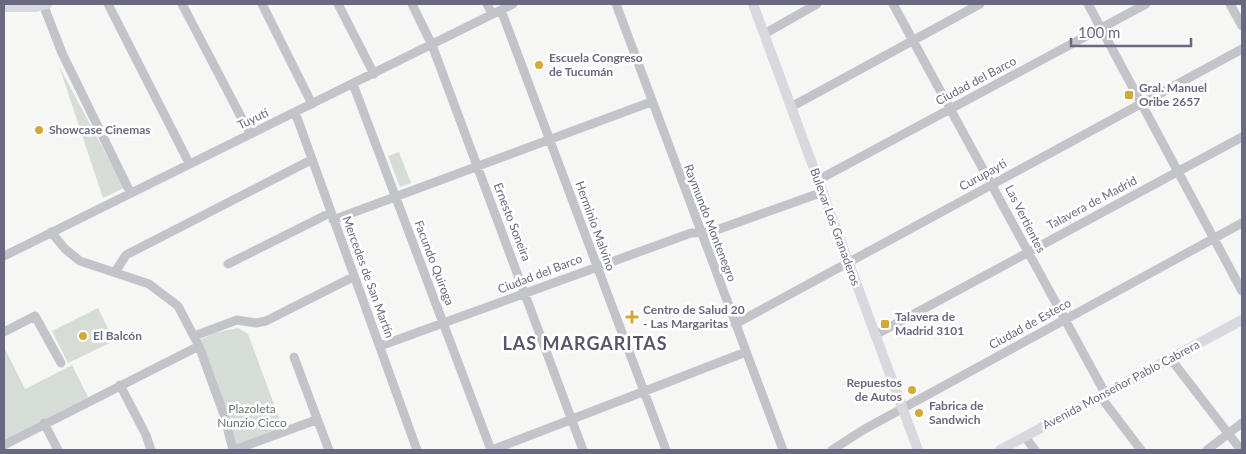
<svg xmlns="http://www.w3.org/2000/svg" width="1246" height="454" viewBox="0 0 1246 454" font-family="Lato,sans-serif">
<style>
.green{fill:#d6ddd7}
.lines{fill:none;stroke-linecap:round;stroke-linejoin:round}
.minor{stroke:#c3c4c9;stroke-width:9}
.major{stroke:#d8d8de;stroke-width:10}
.poi-dot{fill:#d3a938;stroke:#fff;stroke-width:2}
.labels{text-anchor:middle;stroke-width:5;stroke-linejoin:round;paint-order:stroke}
.poi-label{font-size:12px;font-weight:bold;fill:#696a82;stroke:#fff;text-anchor:start}
.street-label{font-size:12px;fill:#696a82;stroke:#fff}
.park-label{font-size:12px;fill:#677a6d;stroke:#fff}
.district-label{font-size:18px;font-weight:bold;letter-spacing:1px;fill:#565768;stroke:#fff}
</style>
<rect width="100%" height="100%" fill="#f6f7f4"/>
<path class="green" d="M59,66L124,188L103,198Z
M399,152L411,183L400,187L388,156Z
M98,308L114,341L68,363L52,331Z
M238,328L248,334L284,431L236,447L201,339L218,332Z
M4,347L25,389L72,365L88,397L4,440Z"/>
<g class="lines">
<path class="minor" d="M43,4L62,53L130,192
M108,4L189,163
M182,4L250,134
M262,4L312,104
M338,4L374,74
M412,4L432,45L583,450
M487,4L492,14
M616,4L783,450
M893,4L1105,393
M1088,4L1242,291
M1230,4L1242,26
M501,10L666,450
M764,34L817,4
M353,84L491,450
M791,107L980,4
M295,112L417,450
M818,180L1146,4
M333,220L651,102
M51,232L65,249L80,261L149,284L178,306L199,346L224,415L233,450
M4,256L513,4
M228,264L330,213
M115,272L126,255L311,160
M735,324L1242,49
M4,332L35,316L61,363
M875,335L1242,137
M194,336L237,320L256,323L266,321L353,277
M380,346L691,233L711,232L823,192
M294,357C306,389 317,419 329,450
M1170,358L1241,450
M120,385L146,435L151,450
M1100,396L1141,450
M44,423L58,450
M1025,437L1035,450
M4,445L199,346
M234,450L316,420
M492,450L746,352
M832,450L863,430L1242,223
M1207,450L1242,423"/>
<path class="major" d="M753,4L918,450
M4,7H36L47,4
M1000,450L1242,320"/>
</g>
<g class="poi-dot">
<circle cx="539" cy="65" r="5"/>
<rect x="1124" y="90" width="10" height="10" rx="2.5"/>
<circle cx="39" cy="130" r="5"/>
<path d="M629.5 309.5h5v5h5v5h-5v5h-5v-5h-5v-5h5z"/>
<rect x="880" y="319" width="10" height="10" rx="2.5"/>
<circle cx="83" cy="336" r="5"/>
<circle cx="912" cy="390" r="5"/>
<circle cx="919" cy="413" r="5"/>
</g>
<g class="labels">
<g class="poi-label">
<text x="549" y="62">Escuela Congreso<tspan x="549" dy="14">de Tucumán</tspan></text>
<text x="1139" y="92">Gral. Manuel<tspan x="1139" dy="14">Oribe 2657</tspan></text>
<text x="49" y="134">Showcase Cinemas</text>
<text x="643" y="314">Centro de Salud 20<tspan x="643" dy="14">- Las Margaritas</tspan></text>
<text x="895" y="321">Talavera de<tspan x="895" dy="14">Madrid 3101</tspan></text>
<text x="93" y="340">El Balcón</text>
<text x="902" y="387" text-anchor="end">Repuestos<tspan x="902" dy="14">de Autos</tspan></text>
<text x="929" y="410">Fabrica de<tspan x="929" dy="14">Sandwich</tspan></text>
</g>
<g class="street-label">
<text transform="translate(976 81) rotate(-28)" y="4">Ciudad del Barco</text>
<text transform="translate(253 119) rotate(-26)" y="4">Tuyutí</text>
<text transform="translate(983 175) rotate(-29)" y="4">Curupayti</text>
<text transform="translate(1092 203) rotate(-28)" y="4">Talavera de Madrid</text>
<text transform="translate(1025 219) rotate(63)" y="4">Las Vertientes</text>
<text transform="translate(512 222) rotate(69)" y="4">Ernesto Soneira</text>
<text transform="translate(710 223) rotate(69)" y="4">Raymundo Montenegro</text>
<text transform="translate(595 226) rotate(70)" y="4">Herminio Malvino</text>
<text transform="translate(835 227) rotate(70)" y="4">Bulevar Los Granaderos</text>
<text transform="translate(434 263) rotate(69)" y="4">Facundo Quiroga</text>
<text transform="translate(540 274) rotate(-21)" y="4">Ciudad del Barco</text>
<text transform="translate(368 277) rotate(70)" y="4">Mercedes de San Martín</text>
<text transform="translate(1030 324) rotate(-29)" y="4">Ciudad de Esteco</text>
<text transform="translate(1121 385) rotate(-28)" y="4">Avenida Monseñor Pablo Cabrera</text>
</g>
<g class="park-label">
<text x="252" y="413">Plazoleta<tspan x="252" dy="14">Nunzio Cicco</tspan></text>
</g>
<g class="district-label">
<text x="585" y="350">LAS MARGARITAS</text>
</g>
</g>
<rect width="1246" height="454" fill="none" stroke="#696a82" stroke-width="10"/>
<path d="M1071 38v8h120v-8" fill="none" stroke="#696a82" stroke-width="2.5"/>
<text x="1078" y="38" font-size="15" fill="#696a82" stroke="#ffffff" stroke-width="4" paint-order="stroke">100 m</text>
</svg>
